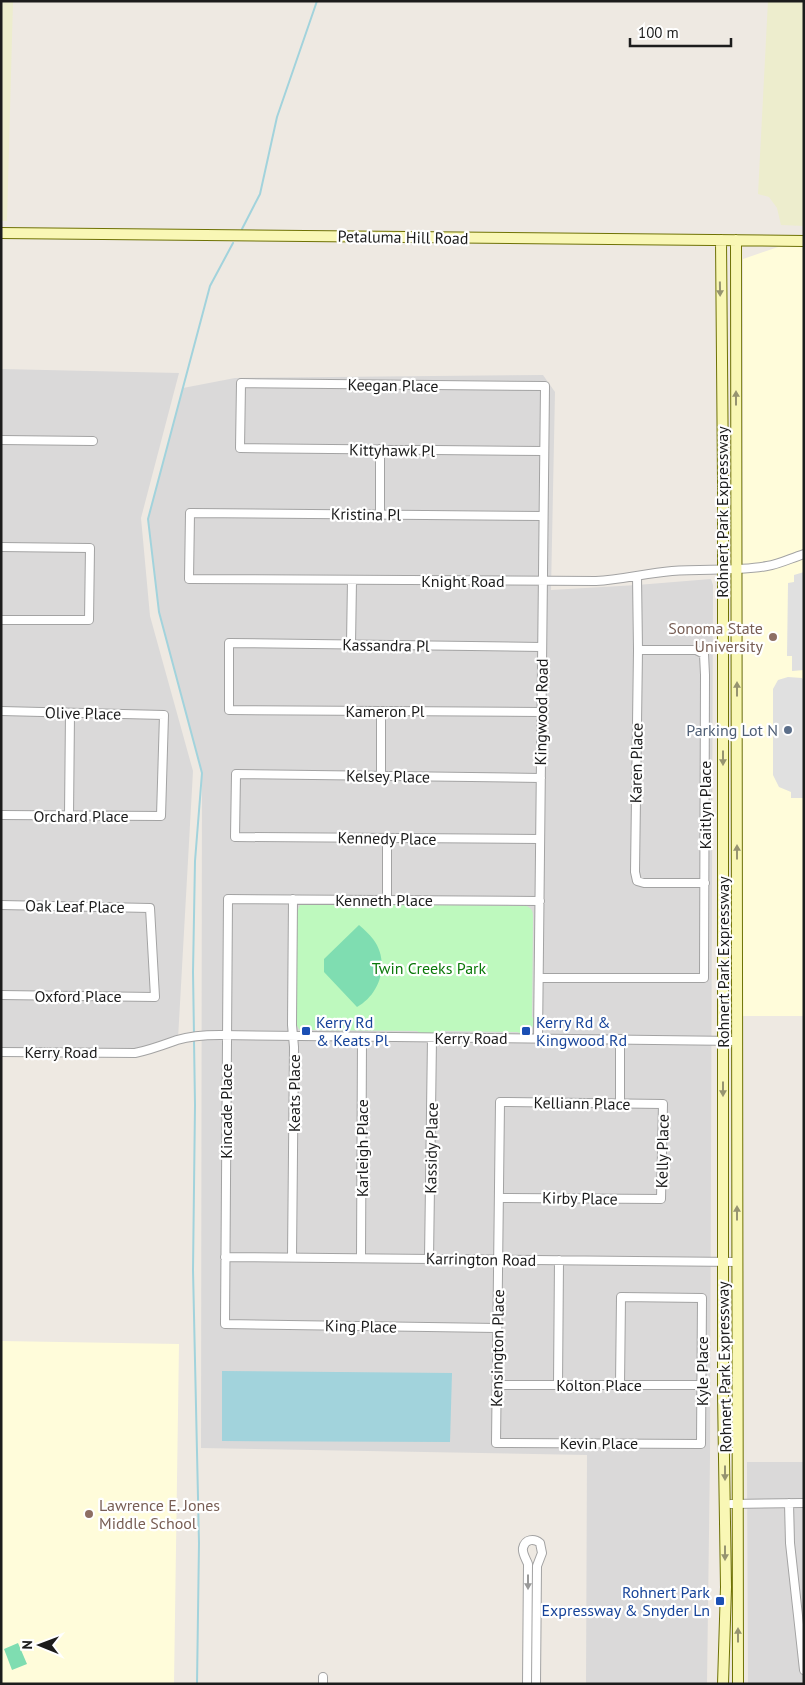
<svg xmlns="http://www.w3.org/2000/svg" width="805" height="1685" viewBox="0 0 805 1685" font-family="'PT Sans',sans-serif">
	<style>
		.residential { fill: #dad9d9 }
		.education { fill: #fffcda }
		.farmland { fill: #ededcd }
		.park { fill: #bef9be }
		.pitch { fill: #7fddb1 }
		.parking { fill: #e0e0e0 }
		.water { fill: #a2d3dc }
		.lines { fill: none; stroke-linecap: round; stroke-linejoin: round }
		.stream { stroke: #a2d3dc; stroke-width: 2 }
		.street-casing { stroke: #a3a3a3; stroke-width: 10 }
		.secondary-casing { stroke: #6f7205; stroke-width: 12 }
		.street { stroke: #fff; stroke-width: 8 }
		.secondary { stroke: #f9f7b5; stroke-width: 10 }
		.oneway { fill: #969470 }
		.oneway2 { fill: #999 }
		.education-dot { fill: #8d6e63; stroke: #fff; stroke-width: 2 }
		.service-dot { fill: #5c6f8a; stroke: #fff; stroke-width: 2 }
		.transit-dot { fill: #1a4fb4; stroke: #fff; stroke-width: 2 }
		.labels { text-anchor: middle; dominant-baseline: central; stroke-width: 4.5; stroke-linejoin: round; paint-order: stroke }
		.street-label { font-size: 16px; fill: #1c1c1c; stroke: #fff }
		.education-label { font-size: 16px; fill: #785e54; stroke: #fff; text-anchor: end }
		.service-label { font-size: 16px; fill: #4e5e75; stroke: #fff; text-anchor: end }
		.park-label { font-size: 16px; fill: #0c790b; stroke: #fff }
		.transit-label { font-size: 16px; fill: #164399; stroke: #fff; text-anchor: start }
	</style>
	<rect width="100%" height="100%" fill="#eee9e2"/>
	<!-- residential -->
	<path class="residential" d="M1,369L179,373L141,518L150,616L193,771L178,1039L135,1053L1,1052Z
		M543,375L555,392L551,590L637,585L711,579L713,585L710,1457L707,1684H586L587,1455L201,1448L202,773L159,612L148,519L183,388L235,378Z
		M747,1462H804V1684H748Z"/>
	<!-- education -->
	<path class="education" d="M778,247H804V1016H743V259Z
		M1,1341L179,1344L174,1684H1Z"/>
	<!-- farmland -->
	<path class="farmland" d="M1,1H13L7,221H1Z
		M768,1H804V226L781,225L777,208L769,197L758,194Z"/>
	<!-- park -->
	<path class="park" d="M305,904L526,906C532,908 533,911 533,917L532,1017L534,1019L532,1029L523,1034L517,1032L445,1031L444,1033H420L417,1031L311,1030L309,1032L299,1029L294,1020L296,1017L297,912L300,905Z"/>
	<!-- pitch -->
	<path class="pitch" d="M359,925C364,929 369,934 373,939C390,961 381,994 357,1007L324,972V959Z
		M18,1643L27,1664L12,1670L4,1649Z"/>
	<!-- parking -->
	<path class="parking" d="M804,572V670L792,671V656H787L788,583L794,582V575Z
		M788,677L802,678L804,681V798H791V792L779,787L773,775V689L778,680Z"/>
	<!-- water -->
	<path class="water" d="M222,1371L452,1373L450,1442L222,1441Z"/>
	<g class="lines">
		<!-- stream -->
		<path class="stream" d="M242,229L260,194L277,117L317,1
			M194,1035L193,972L195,861L202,773L159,612L148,519L210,286L233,243
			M194,1040L195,1105L193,1270L199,1543L197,1684"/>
		<!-- street casing -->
		<g class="street-casing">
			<path id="street" d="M1,440L93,441
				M380,514V449
				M543,516L190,513L189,579L596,581C621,580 646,573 672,571C703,568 736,572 767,566C780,564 791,558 804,554
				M1,547L90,548L89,620H1
				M637,576L638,650L635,872L637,881L644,883H705
				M351,644L352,580
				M1,711L164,715L161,816L1,815
				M541,712L229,710V643L542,647
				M381,775V712
				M69,816L70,713
				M540,839L235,837L236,774L541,778
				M387,900V838
				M1,905L150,908L155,997L1,995
				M539,978H704L705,675L704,654L696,650H638
				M538,1039L545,386L241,383L240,448L544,451
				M1,1052L135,1053C150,1050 163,1045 177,1040C190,1036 206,1035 220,1035L737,1041
				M620,1104V1039
				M499,1198L661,1199L663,1104L500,1102L496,1443L701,1444L702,1298L621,1297L620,1385
				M225,1257L737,1262
				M292,1257L294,1047L292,1025L293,899
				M361,1258L362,1037
				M429,1259L432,1038
				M497,1328L225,1324L228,899L540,901
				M497,1385H702
				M558,1385L559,1260
				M789,1503L790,1543L804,1670
				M731,1504L804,1503
				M323,1677V1684
				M527,1684L528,1564C526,1559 522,1553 523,1548C525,1539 534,1538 540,1543L542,1553L537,1566L536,1684"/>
		</g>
		<!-- secondary casing -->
		<g class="secondary-casing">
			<path id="secondary" d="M1,233L804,241
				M721,240L723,480V1394L726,1587L723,1684
				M736,240L738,1684"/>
		</g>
		<!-- street -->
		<use href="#street" class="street"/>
		<!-- secondary -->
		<use href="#secondary" class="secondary"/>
	</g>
	<!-- one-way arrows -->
	<defs><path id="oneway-solid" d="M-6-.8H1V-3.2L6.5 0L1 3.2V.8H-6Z" transform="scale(1.25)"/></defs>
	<g class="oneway">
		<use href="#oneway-solid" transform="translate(720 289) rotate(89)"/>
		<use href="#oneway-solid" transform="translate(736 398) rotate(-90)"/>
		<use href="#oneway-solid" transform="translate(737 689) rotate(-90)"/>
		<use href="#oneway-solid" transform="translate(723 758) rotate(90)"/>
		<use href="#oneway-solid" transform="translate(737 852) rotate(-90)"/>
		<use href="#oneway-solid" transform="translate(723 1089) rotate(90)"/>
		<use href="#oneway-solid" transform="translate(737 1213) rotate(-90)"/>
		<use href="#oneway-solid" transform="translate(725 1473) rotate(90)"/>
		<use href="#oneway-solid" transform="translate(725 1553) rotate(90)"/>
		<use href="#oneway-solid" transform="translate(738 1635) rotate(-90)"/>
	</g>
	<use class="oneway2" href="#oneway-solid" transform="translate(528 1582) rotate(90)"/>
	<!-- markers -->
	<g class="education-dot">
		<circle cx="773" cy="637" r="5"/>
		<circle cx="89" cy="1514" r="5"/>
	</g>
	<circle class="service-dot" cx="788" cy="730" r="5"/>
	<g class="transit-dot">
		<rect x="301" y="1026" width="10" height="10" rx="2.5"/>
		<rect x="521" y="1026" width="10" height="10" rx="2.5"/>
		<rect x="715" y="1596" width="10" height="10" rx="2.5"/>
	</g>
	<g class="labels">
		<!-- street labels -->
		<g class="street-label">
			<text transform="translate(403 237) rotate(1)">Petaluma Hill Road</text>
			<text transform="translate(393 385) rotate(1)">Keegan Place</text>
			<text transform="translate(392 450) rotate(1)">Kittyhawk Pl</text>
			<text transform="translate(722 512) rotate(-90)">Rohnert Park Expressway</text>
			<text transform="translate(366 514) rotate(1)">Kristina Pl</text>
			<text x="463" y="581">Knight Road</text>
			<text transform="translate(386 645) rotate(1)">Kassandra Pl</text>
			<text x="385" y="711">Kameron Pl</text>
			<text transform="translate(541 712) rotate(-89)">Kingwood Road</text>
			<text transform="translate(83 713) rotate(1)">Olive Place</text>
			<text transform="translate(636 763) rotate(-89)">Karen Place</text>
			<text transform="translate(388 776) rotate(1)">Kelsey Place</text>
			<text transform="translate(705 805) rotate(-90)">Kaitlyn Place</text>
			<text x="81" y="816">Orchard Place</text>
			<text transform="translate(387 838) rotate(1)">Kennedy Place</text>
			<text x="384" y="900">Kenneth Place</text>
			<text transform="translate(75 906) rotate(1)">Oak Leaf Place</text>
			<text transform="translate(723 962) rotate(-90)">Rohnert Park Expressway</text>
			<text x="78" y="996">Oxford Place</text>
			<text x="471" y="1038">Kerry Road</text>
			<text x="61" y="1052">Kerry Road</text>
			<text transform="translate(294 1093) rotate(-90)">Keats Place</text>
			<text transform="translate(582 1103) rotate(1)">Kelliann Place</text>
			<text transform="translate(226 1111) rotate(-90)">Kincade Place</text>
			<text transform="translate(362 1148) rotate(-90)">Karleigh Place</text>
			<text transform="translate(431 1148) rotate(-89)">Kassidy Place</text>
			<text transform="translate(662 1151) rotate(-89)">Kelly Place</text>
			<text transform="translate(580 1198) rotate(1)">Kirby Place</text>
			<text transform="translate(481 1259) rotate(1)">Karrington Road</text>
			<text transform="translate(361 1326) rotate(1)">King Place</text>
			<text transform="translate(497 1348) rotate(-89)">Kensington Place</text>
			<text transform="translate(724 1367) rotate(-91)">Rohnert Park Expressway</text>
			<text transform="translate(702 1371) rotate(-90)">Kyle Place</text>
			<text x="599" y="1385">Kolton Place</text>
			<text x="599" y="1443">Kevin Place</text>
		</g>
		<!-- education labels -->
		<g class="education-label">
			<text x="763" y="628">Sonoma State<tspan x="763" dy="18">University</tspan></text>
			<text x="99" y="1505" text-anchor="start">Lawrence E. Jones<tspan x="99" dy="18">Middle School</tspan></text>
		</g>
		<!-- service labels -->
		<g class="service-label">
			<text x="778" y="730">Parking Lot N</text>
		</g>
		<!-- park labels -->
		<g class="park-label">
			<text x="429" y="968">Twin Creeks Park</text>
		</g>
		<!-- transit labels -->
		<g class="transit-label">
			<text x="316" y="1022">Kerry Rd<tspan x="316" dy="18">&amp; Keats Pl</tspan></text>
			<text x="536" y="1022">Kerry Rd &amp;<tspan x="536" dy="18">Kingwood Rd</tspan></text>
			<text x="710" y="1592" text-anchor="end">Rohnert Park<tspan x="710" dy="18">Expressway &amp; Snyder Ln</tspan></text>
		</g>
	</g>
	<!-- border -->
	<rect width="805" height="1685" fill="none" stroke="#1c1c1c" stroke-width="5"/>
	<!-- north arrow -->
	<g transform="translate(40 1645) rotate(271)" stroke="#ffffff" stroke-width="4" paint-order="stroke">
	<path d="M0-4L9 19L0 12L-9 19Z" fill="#1c1c1c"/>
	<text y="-8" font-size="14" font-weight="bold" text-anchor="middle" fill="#1c1c1c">N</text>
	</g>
	<!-- scale -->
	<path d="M630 38v8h101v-8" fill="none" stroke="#1c1c1c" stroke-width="2.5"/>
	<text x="638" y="38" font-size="15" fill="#1c1c1c" stroke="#ffffff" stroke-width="4" paint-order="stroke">100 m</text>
</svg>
